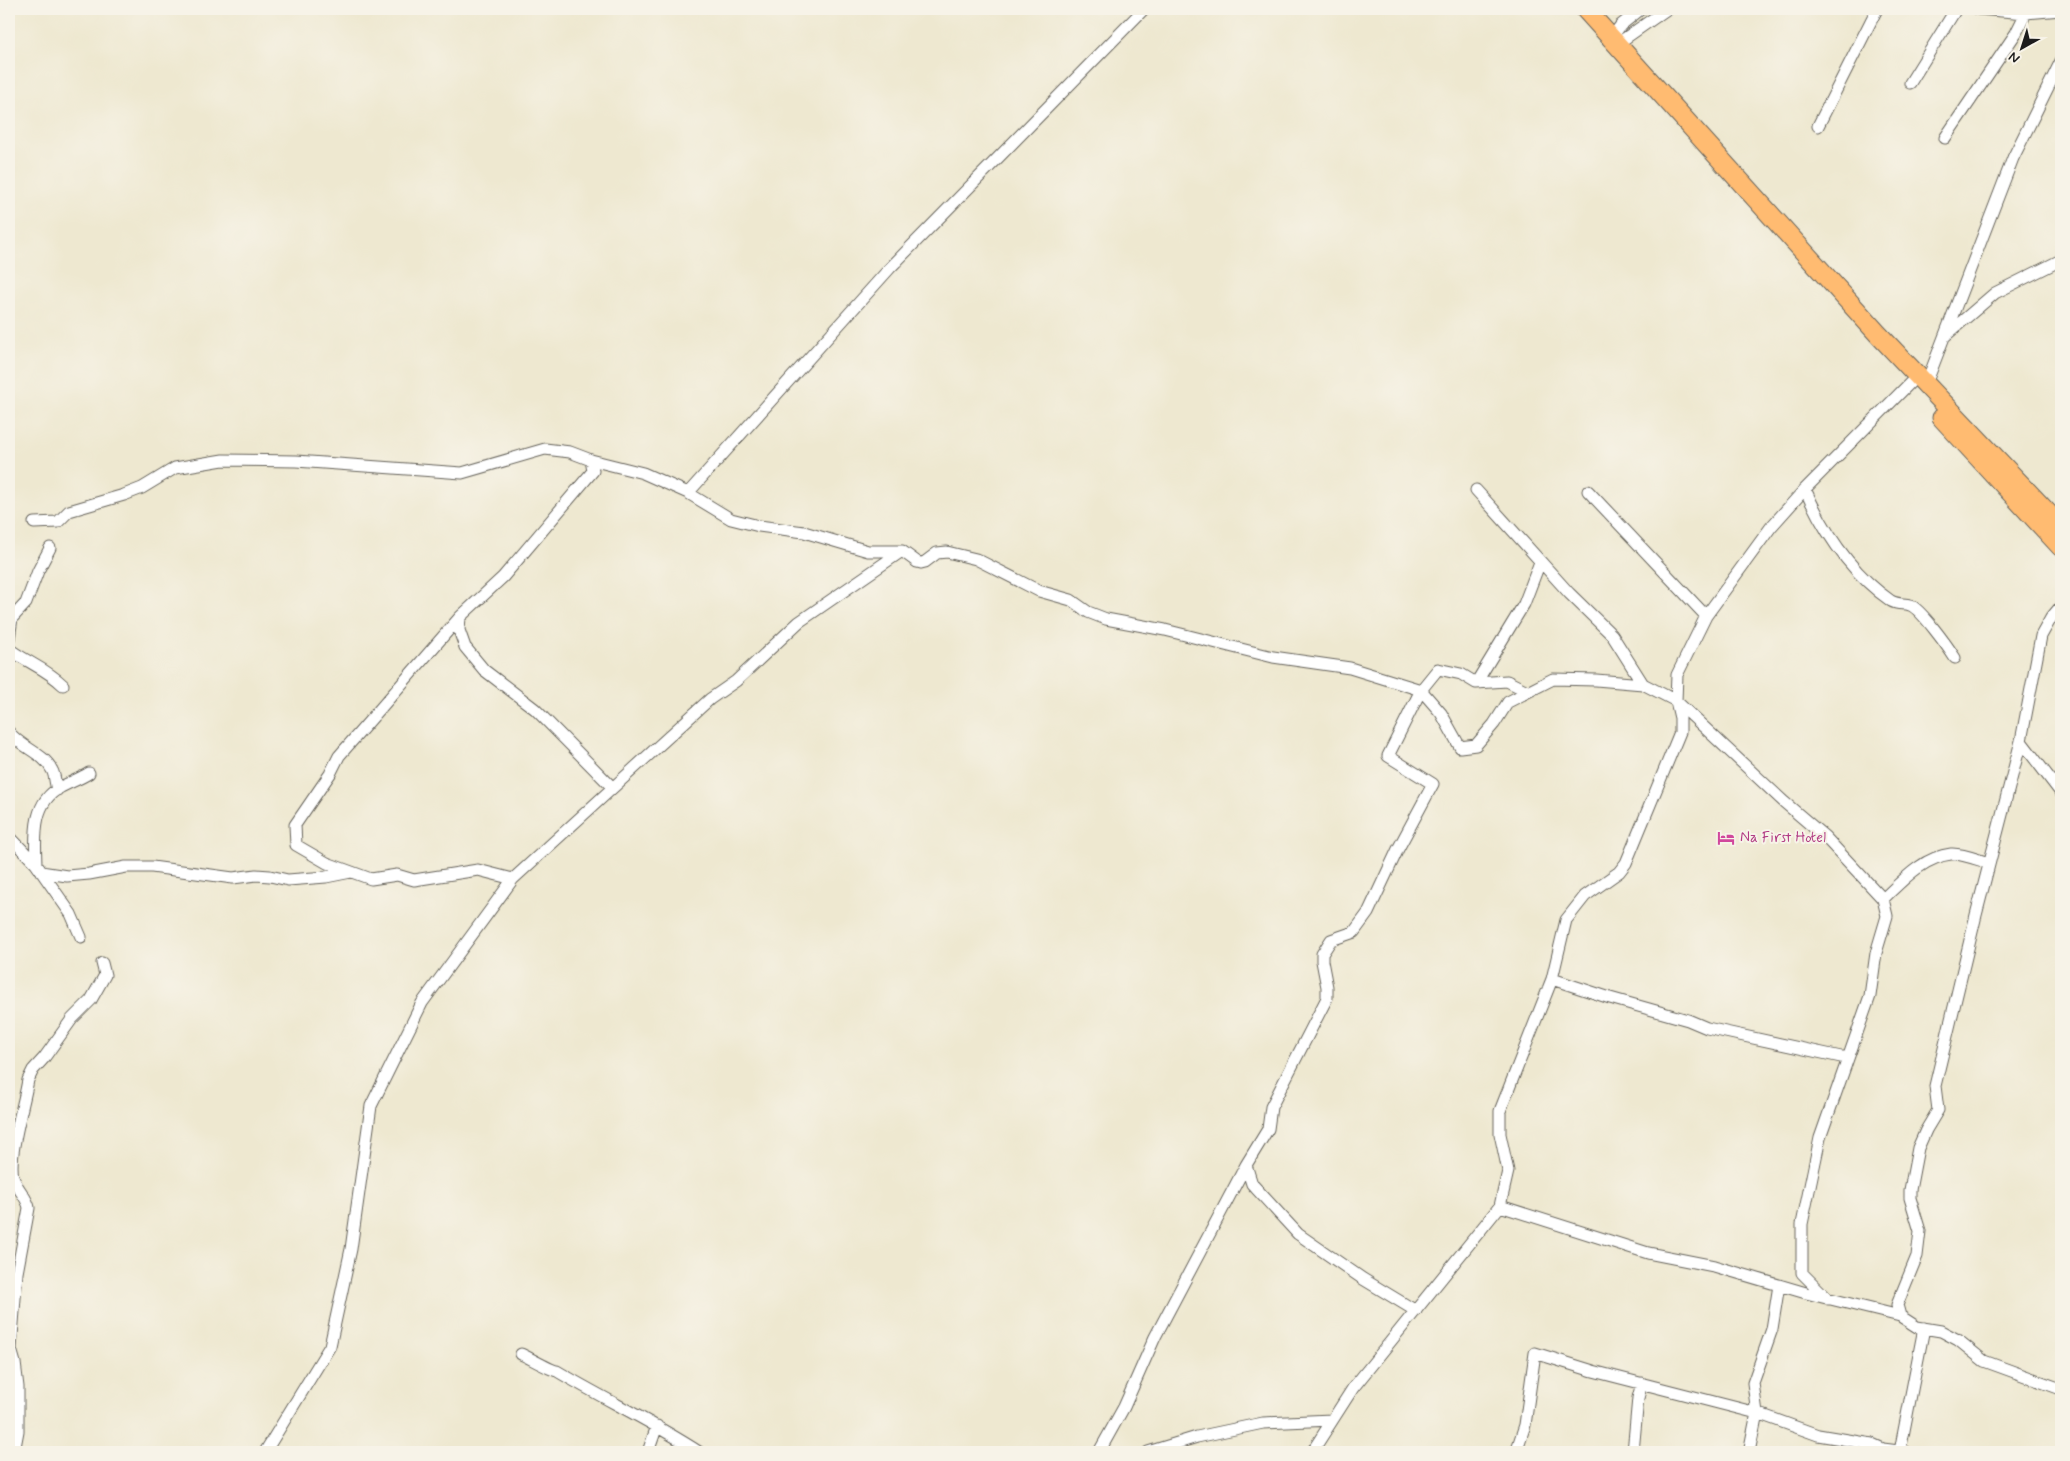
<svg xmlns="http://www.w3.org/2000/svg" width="2070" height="1461" viewBox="0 0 2070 1461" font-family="Mynerve,sans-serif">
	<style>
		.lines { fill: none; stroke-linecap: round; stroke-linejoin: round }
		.minor-casing { stroke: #66635b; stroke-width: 13 }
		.trunk-casing { stroke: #66635b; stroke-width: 21 }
		.minor { stroke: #fff; stroke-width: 11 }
		.trunk { stroke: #ffbb71; stroke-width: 19 }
		.labels { text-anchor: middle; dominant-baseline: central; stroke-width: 4; stroke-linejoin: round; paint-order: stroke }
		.hotel-label { font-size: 15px; fill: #b23c85; stroke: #f7f3e8; text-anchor: start }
	</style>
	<rect width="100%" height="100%" fill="#f7f3e8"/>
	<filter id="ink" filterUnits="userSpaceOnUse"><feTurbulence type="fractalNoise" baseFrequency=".02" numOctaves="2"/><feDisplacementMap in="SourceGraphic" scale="10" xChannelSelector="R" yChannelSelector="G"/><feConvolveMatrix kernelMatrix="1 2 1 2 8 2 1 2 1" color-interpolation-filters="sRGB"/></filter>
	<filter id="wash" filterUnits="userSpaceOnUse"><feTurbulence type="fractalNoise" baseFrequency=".0096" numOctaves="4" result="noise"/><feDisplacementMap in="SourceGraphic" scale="20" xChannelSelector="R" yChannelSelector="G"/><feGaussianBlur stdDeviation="1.12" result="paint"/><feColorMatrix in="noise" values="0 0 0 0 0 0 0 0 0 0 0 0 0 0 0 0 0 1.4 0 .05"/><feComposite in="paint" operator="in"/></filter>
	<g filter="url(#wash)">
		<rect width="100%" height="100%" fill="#eee8d0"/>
	</g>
	<g filter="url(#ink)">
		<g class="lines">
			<!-- minor casing -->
			<g class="minor-casing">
				<path id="minor" d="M1978,9L2026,13L2061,10
					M1611,38L1621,25L1641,9
					M1617,44L1667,9
					M1910,83L1956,9
					M1818,126L1877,9
					M1945,138L2016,33L2026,13
					M1945,336L1995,293L2061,260
					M1926,384L2013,158L2061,61
					M591,460L593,471L503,577L460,617L459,630L465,647L484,670L535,709L612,787
					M1805,489C1824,532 1852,574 1891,601C1898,605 1904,603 1910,605C1921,609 1948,647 1955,658
					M1476,490L1569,593L1612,635L1643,684
					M1588,491L1706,616
					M688,493L731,519L759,526L804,532L868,551H902L917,562L921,563L925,562L937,553L947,552L976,559L1039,591L1071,600L1088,612L1106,619L1165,630L1273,657L1350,668L1421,690L1441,713L1460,747L1476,745L1494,724L1508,702L1553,679L1596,680L1643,684L1676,701L1784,802L1825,837L1883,899L1887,916L1876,953L1870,996L1820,1138L1802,1224V1273L1828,1299
					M34,523L58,522L69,511L124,495L142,488L175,468L223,460L296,461L462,473L545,449L570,452L591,460L643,473L688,493L890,268L1144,9
					M2061,606L2051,618L2041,636L2021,741L1976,915L1935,1086L1938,1110L1926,1130L1918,1148L1910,1190V1198L1920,1231L1917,1256L1897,1305L1900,1316L1917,1327L1941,1331L1958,1340L1984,1361L2061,1389
					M9,610L12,618L9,639
					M460,617L339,756L330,774L295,825L296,845L327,863L371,879L397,875L414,880L478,870L513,879
					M12,618L26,603L38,571L50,548
					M9,653L12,651C29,663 48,670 63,685
					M1476,683L1524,604L1540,562
					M9,732C20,747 44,753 52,770C55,775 55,783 57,790
					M2021,741L2061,793
					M9,836L36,864L71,914L81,937
					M36,864C35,836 32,802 61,787C70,782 80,779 89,773
					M41,872L67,876L89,874L126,867H152L233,878L256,875L270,876L288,880L326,877L351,872
					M1883,899C1902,881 1923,857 1951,854C1962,853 1978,860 1989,863
					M1552,979L1610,998L1688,1020L1707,1028L1841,1057H1848
					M1500,1206L1648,1253L1714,1266L1806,1293L1900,1316
					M1416,1311L1363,1279L1298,1234L1252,1184L1246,1165L1268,1129L1271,1107L1327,998V987L1322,961V954L1331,940L1354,932L1368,913L1398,849L1433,784L1388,756L1421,690L1438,669L1461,674L1476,683L1507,681L1527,691
					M521,1354C528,1357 552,1371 557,1371C604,1399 653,1422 699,1452
					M1900,1451L1924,1328
					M14,1452L18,1431V1387L15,1363L11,1349L17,1273L29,1208C28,1198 16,1188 13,1177C8,1154 24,1105 28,1080L33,1070L44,1058L72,1019L91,1000L105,975L102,963
					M265,1452L330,1346L351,1249L371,1106L422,1003L513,879L710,699L736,681L799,622L902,551
					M648,1452L657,1426
					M1099,1452L1124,1407L1155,1337L1246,1165
					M1148,1452L1197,1437L1263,1423L1332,1420
					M1312,1452L1353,1388L1500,1206L1508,1171L1500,1134V1111L1552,979L1566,920L1585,896L1619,872L1626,863L1680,732V718L1676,701L1677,675L1706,616L1771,527L1805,489L1911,382
					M1516,1452L1525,1425L1535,1353L1593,1371L1757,1413L1753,1383L1772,1329L1779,1285
					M1633,1452L1638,1398L1642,1383
					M1749,1452L1757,1413L1818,1435L1872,1444L1883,1449L1906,1452"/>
			</g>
			<!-- trunk casing -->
			<g class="trunk-casing">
				<path id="trunk" d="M1585,9L1878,334L2061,527
					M1942,418L2061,547"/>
			</g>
			<!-- minor -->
			<use href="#minor" class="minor"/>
			<!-- trunk -->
			<use href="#trunk" class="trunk"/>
		</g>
	</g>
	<!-- icons -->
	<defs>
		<g id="hotel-bare" transform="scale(1.35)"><path d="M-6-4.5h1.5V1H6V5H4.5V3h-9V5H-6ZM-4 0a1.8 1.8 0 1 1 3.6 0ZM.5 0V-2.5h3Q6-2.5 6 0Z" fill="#d1479c" stroke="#f7f3e8" stroke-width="2.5" paint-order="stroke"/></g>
	</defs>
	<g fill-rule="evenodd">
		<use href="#hotel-bare" x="1726" y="838"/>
	</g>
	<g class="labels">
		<!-- hotel labels -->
		<g class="hotel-label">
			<text x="1740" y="838">Na First Hotel</text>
		</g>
	</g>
	<!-- margin -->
	<rect width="2070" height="1461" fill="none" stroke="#f7f3e8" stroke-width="30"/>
	<!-- north arrow -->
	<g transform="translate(2022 48) rotate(219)" stroke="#f7f3e8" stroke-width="4" paint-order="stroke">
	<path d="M0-4L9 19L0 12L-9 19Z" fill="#1c1c1c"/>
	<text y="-8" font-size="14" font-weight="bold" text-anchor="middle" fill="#1c1c1c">N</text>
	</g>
</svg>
